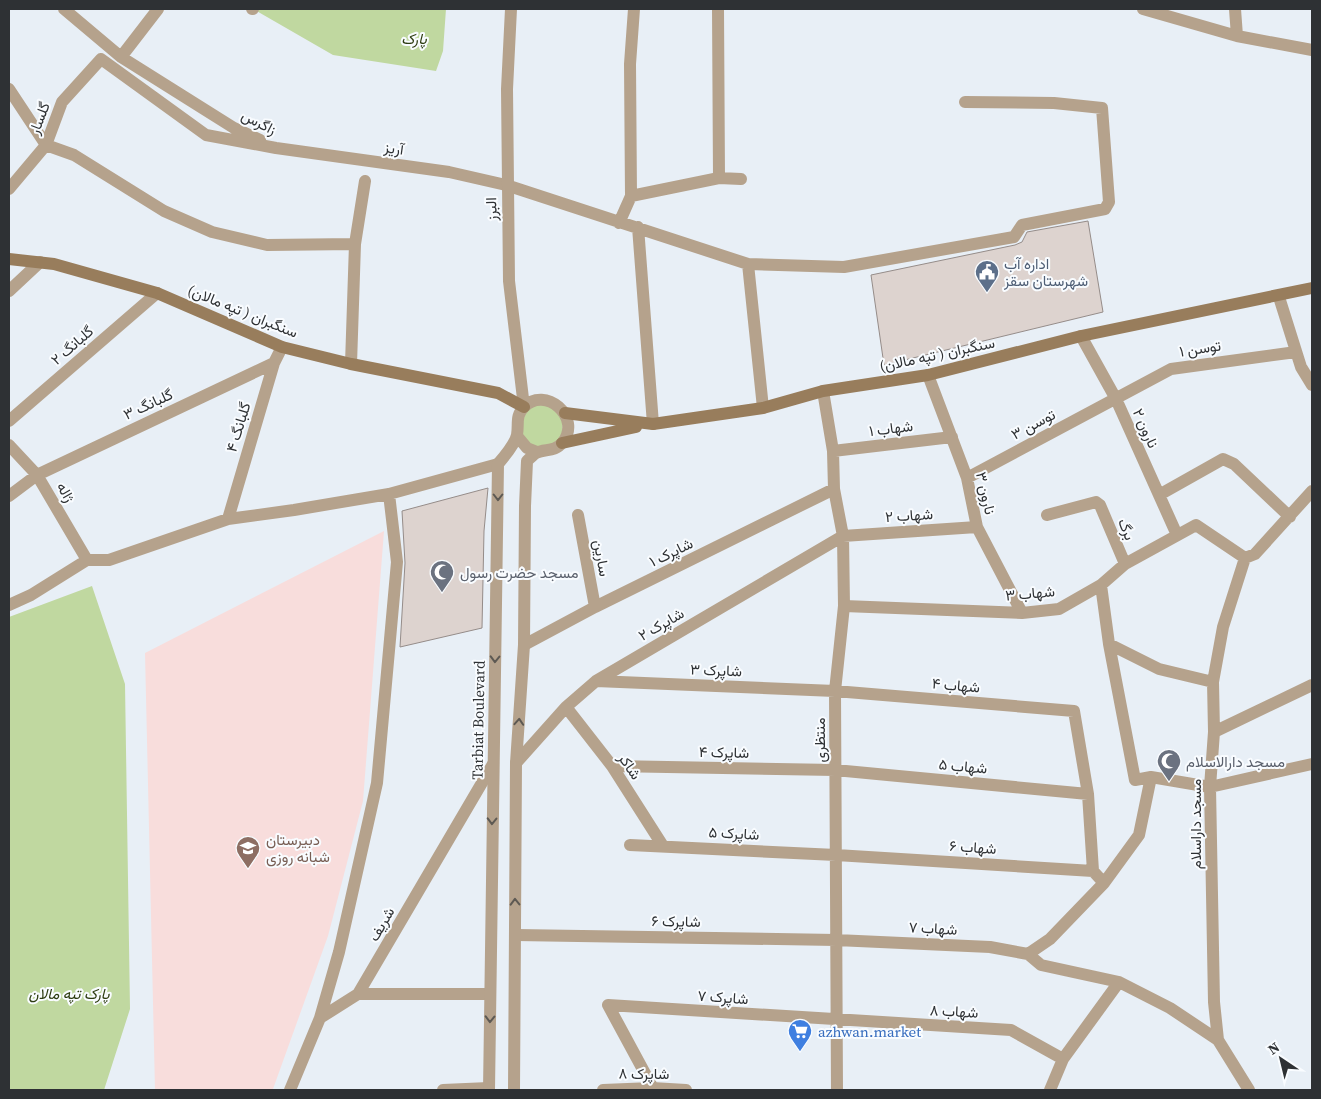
<svg xmlns="http://www.w3.org/2000/svg" width="1321" height="1099" viewBox="0 0 1321 1099" font-family="'Source Serif 4',Vazirmatn,serif">
	<style>
		.education { fill: #f8dddc }
		.green { fill: #c0d8a0 }
		.building { fill: #ddd3cf; stroke: #958c89 }
		.lines { fill: none; stroke-linecap: round; stroke-linejoin: round }
		.minor { stroke: #b5a28c; stroke-width: 12 }
		.tertiary { stroke: #b5a28c; stroke-width: 12 }
		.secondary { stroke: #987d5c; stroke-width: 12 }
		.oneway { stroke: #5d5953 }
		.labels { text-anchor: middle; dominant-baseline: central; stroke-width: 4; stroke-linejoin: round; paint-order: stroke }
		.park-label { font-size: 15px; font-style: italic; fill: #2d3c11; stroke: #f9fcff }
		.street-label { font-size: 15px; fill: #2e3134; stroke: #f9fcff }
		.service-label { font-size: 15px; fill: #4e5e75; stroke: #f9fcff; text-anchor: start }
		.worship-label { font-size: 15px; fill: #5b616d; stroke: #f9fcff; text-anchor: start }
		.education-label { font-size: 15px; fill: #785e54; stroke: #f9fcff; text-anchor: start }
		.shop-label { font-size: 15px; fill: #366cbe; stroke: #f9fcff; text-anchor: start }
	</style>
	<rect width="100%" height="100%" fill="#e8eff6"/>
	<!-- education -->
	<path class="education" d="M384,531L363,801L328,936L273,1089L155,1090L145,653Z"/>
	<!-- green -->
	<path class="green" d="M253,9H446L443,51L436,71L333,55Z
		M531,402L563,409L562,443L527,448L516,420Z
		M92,586L125,684L130,1009L104,1090H9V617Z"/>
	<!-- building -->
	<path class="building" d="M1088,221L1103,312L884,365L871,275L1015,245L1022,242L1027,232Z
		M488,488L484,531L482,628L400,647L405,563L402,511Z"/>
	<g class="lines">
		<!-- minor -->
		<path class="minor" d="M64,9L121,57L234,128L260,140
			M252,9H253
			M718,9L719,178
			M1143,9L1237,36L1312,50
			M1235,9L1237,36
			M121,57L158,9
			M9,89L46,145L74,155L164,211L212,232L267,245L355,244L365,181
			M9,189L46,145L62,102L101,59L206,135L276,148L449,172L506,185L748,264L844,267L1014,237L1022,225L1105,209L1109,202L1102,108L1054,103L965,102
			M631,196L719,178L741,179
			M619,223L631,196L630,64L634,9
			M638,227L653,424
			M748,264L763,408
			M9,291L40,262
			M1279,297L1301,367L1312,385
			M1081,336L1116,399L1177,535
			M351,364L355,244
			M928,375L967,478L977,527L1022,613
			M823,391L833,451L834,489L843,536L844,606L835,691L837,1090
			M9,421L157,293
			M9,445L37,475L87,560
			M833,451L952,437
			M967,478L1171,369L1296,352
			M1159,495L1223,459L1234,464L1290,517
			M9,496L37,475L274,363
			M578,515L595,607
			M1047,515L1096,502L1100,505L1125,564
			M228,519L274,363L282,347
			M1101,585L1109,644L1135,780L1151,777L1210,787L1312,764
			M9,605L31,595L87,560H109L228,519L294,510L389,494L498,464
			M844,606L1022,613L1059,609L1101,585L1125,564L1196,525L1245,558
			M1109,644L1159,669L1213,682
			M524,645L595,607L834,489
			M596,681L835,691L1074,711L1088,794L1093,871
			M566,707L612,766L663,846
			M1214,732L1312,685
			M516,763L566,707L596,681L843,536L977,527
			M612,766L835,770L1088,794
			M630,845L836,855L1093,871L1104,883
			M516,935L836,940L990,947L1028,954
			M1028,954L1041,965L1119,982L1170,1008L1218,1040L1249,1090
			M1028,954L1050,939L1104,883L1139,835L1151,777
			M358,994H490
			M608,1005L1011,1030L1063,1059
			M608,1005L654,1090
			M320,1018L339,952L377,783L397,562L389,494
			M1218,1040L1214,1002L1210,787L1214,732L1213,682L1223,627L1245,558L1255,554L1312,491
			M290,1090L320,1018L358,994L493,764
			M443,1090L489,1088
			M603,1090L652,1088L686,1090
			M1050,1090L1063,1059L1119,982"/>
		<!-- tertiary -->
		<path class="tertiary" d="M511,9L507,89L509,281L524,407
			M517,436L527,448L537,452
			M489,1090L498,464C504,457 515,444 517,435C519,424 515,416 524,407C545,385 582,417 563,442C554,453 545,448 536,453C533,455 530,458 527,461L525,506L524,645L516,763L514,1090"/>
		<!-- secondary -->
		<path class="secondary" d="M9,259L54,264L157,293L282,347L351,364L498,393L524,407
			M565,413L653,424L763,408L823,391L928,375L1081,336L1312,288
			M562,443L636,427"/>
	</g>
	<!-- one-way arrows -->
	<defs><path id="oneway-chevron" d="M-2-3.5L2.5 0L-2 3.5" fill="none" stroke-width="1.6" stroke-linecap="round" stroke-linejoin="round" transform="scale(1.25)"/></defs>
	<g class="oneway">
		<use href="#oneway-chevron" transform="translate(498 497) rotate(90)"/>
		<use href="#oneway-chevron" transform="translate(495 659) rotate(91)"/>
		<use href="#oneway-chevron" transform="translate(519 722) rotate(-86)"/>
		<use href="#oneway-chevron" transform="translate(492 821) rotate(91)"/>
		<use href="#oneway-chevron" transform="translate(515 902) rotate(-91)"/>
		<use href="#oneway-chevron" transform="translate(490 1019) rotate(91)"/>
	</g>
	<!-- icons -->
	<defs>
		<g id="civic-pin" transform="scale(1.25)"><path d="M0 17L-7.5 6A9.5 9.5 0 1 1 7.5 6Z" fill="#5c6f8a" stroke="#f9fcff"/><path d="M-.6-6.5H3V-4.5H.6V-3L4-1V1h2V6H-6V1h2V-1L-.6-3ZM-1.2 2.5V6h2.4V2.5Z" fill="#fff"/></g>
		<g id="mosque-pin" transform="scale(1.25)"><path d="M0 17L-7.5 6A9.5 9.5 0 1 1 7.5 6Z" fill="#6b7280" stroke="#f9fcff"/><path d="M3.5-4.9A6 6 0 1 0 3.5 4.9A5 5 0 1 1 3.5-4.9Z" fill="#fff"/></g>
		<g id="school-pin" transform="scale(1.25)"><path d="M0 17L-7.5 6A9.5 9.5 0 1 1 7.5 6Z" fill="#8d6e63" stroke="#f9fcff"/><path d="M0-5L7-2L0 1L-7-2ZM-4 1L0 2.5L4 1V4Q0 6-4 4Z" fill="#fff"/></g>
		<g id="supermarket-pin" transform="scale(1.25)"><path d="M0 17L-7.5 6A9.5 9.5 0 1 1 7.5 6Z" fill="#3f7fe0" stroke="#f9fcff"/><path d="M-6-5.5h2.5l.6 2H6L4.5 2H-2.5L-4.4-4H-6ZM-1.5 3.2a1.3 1.3 0 1 0 .1 0ZM3 3.2a1.3 1.3 0 1 0 .1 0Z" fill="#fff"/></g>
	</defs>
	<g fill-rule="evenodd">
		<use href="#civic-pin" x="987" y="272"/>
		<use href="#mosque-pin" x="442" y="572"/>
		<use href="#mosque-pin" x="1169" y="761"/>
		<use href="#school-pin" x="248" y="848"/>
		<use href="#supermarket-pin" x="800" y="1031"/>
	</g>
	<g class="labels">
		<!-- park labels -->
		<g class="park-label">
			<text x="414" y="38">پارک</text>
			<text x="69" y="993">پارک تپه مالان</text>
		</g>
		<!-- street labels -->
		<g class="street-label">
			<text transform="translate(39 118) rotate(-69)">گلسار</text>
			<text transform="translate(259 122) rotate(27)">زاگرس</text>
			<text transform="translate(394 148) rotate(8)">آریز</text>
			<text transform="translate(491 209) rotate(-92)">البرز</text>
			<text transform="translate(243 311) rotate(22)">سنگبران ( تپه مالان)</text>
			<text transform="translate(72 345) rotate(-41)">گلبانگ ۲</text>
			<text transform="translate(1200 348) rotate(-9)">توسن ۱</text>
			<text transform="translate(937 354) rotate(-12)">سنگبران ( تپه مالان)</text>
			<text transform="translate(148 404) rotate(-25)">گلبانگ ۳</text>
			<text transform="translate(1033 424) rotate(-28)">توسن ۳</text>
			<text transform="translate(238 427) rotate(-73)">گلبانگ ۴</text>
			<text transform="translate(891 428) rotate(-7)">شهاب ۱</text>
			<text transform="translate(1146 428) rotate(66)">نارون ۲</text>
			<text transform="translate(66 492) rotate(60)">ژاله</text>
			<text transform="translate(986 493) rotate(77)">نارون ۳</text>
			<text transform="translate(909 515) rotate(-4)">شهاب ۲</text>
			<text transform="translate(1127 529) rotate(68)">برگ</text>
			<text transform="translate(671 552) rotate(-26)">شاپرک ۱</text>
			<text transform="translate(602 558) rotate(80)">سارین</text>
			<text transform="translate(1030 593) rotate(-5)">شهاب ۳</text>
			<text transform="translate(661 624) rotate(-30)">شاپرک ۲</text>
			<text transform="translate(716 670) rotate(2)">شاپرک ۳</text>
			<text transform="translate(956 685) rotate(5)">شهاب ۴</text>
			<text transform="translate(478 720) rotate(-89)">Tarbiat Boulevard</text>
			<text transform="translate(819 740) rotate(-90)">منتظری</text>
			<text transform="translate(724 752) rotate(1)">شاپرک ۴</text>
			<text transform="translate(630 766) rotate(56)">شاکر</text>
			<text transform="translate(963 766) rotate(5)">شهاب ۵</text>
			<text transform="translate(1195 824) rotate(-90)">مسجد داراسلام</text>
			<text transform="translate(734 833) rotate(3)">شاپرک ۵</text>
			<text transform="translate(973 847) rotate(4)">شهاب ۶</text>
			<text transform="translate(676 921) rotate(1)">شاپرک ۶</text>
			<text transform="translate(381 924) rotate(-60)">شریف</text>
			<text transform="translate(933 928) rotate(3)">شهاب ۷</text>
			<text transform="translate(723 997) rotate(4)">شاپرک ۷</text>
			<text transform="translate(954 1011) rotate(3)">شهاب ۸</text>
			<text x="644" y="1073">شاپرک ۸</text>
		</g>
		<!-- service labels -->
		<g class="service-label">
			<text x="1004" y="263">اداره آب<tspan x="1004" dy="17">شهرستان سقز</tspan></text>
		</g>
		<!-- worship labels -->
		<g class="worship-label">
			<text x="460" y="572">مسجد حضرت رسول</text>
			<text x="1186" y="761">مسجد دارالاسلام</text>
		</g>
		<!-- education labels -->
		<g class="education-label">
			<text x="266" y="839">دبیرستان<tspan x="266" dy="17">شبانه روزی</tspan></text>
		</g>
		<!-- shop labels -->
		<g class="shop-label">
			<text x="818" y="1031">azhwan.market</text>
		</g>
	</g>
	<!-- border -->
	<rect width="1321" height="1099" fill="none" stroke="#2e3134" stroke-width="20"/>
	<!-- north arrow -->
	<g transform="translate(1281 1059) rotate(325)" stroke="#f9fcff" stroke-width="4" paint-order="stroke">
	<path d="M0-4L9 19L0 12L-9 19Z" fill="#2e3134"/>
	<text y="-8" font-size="14" font-weight="bold" text-anchor="middle" fill="#2e3134">N</text>
	</g>
</svg>
